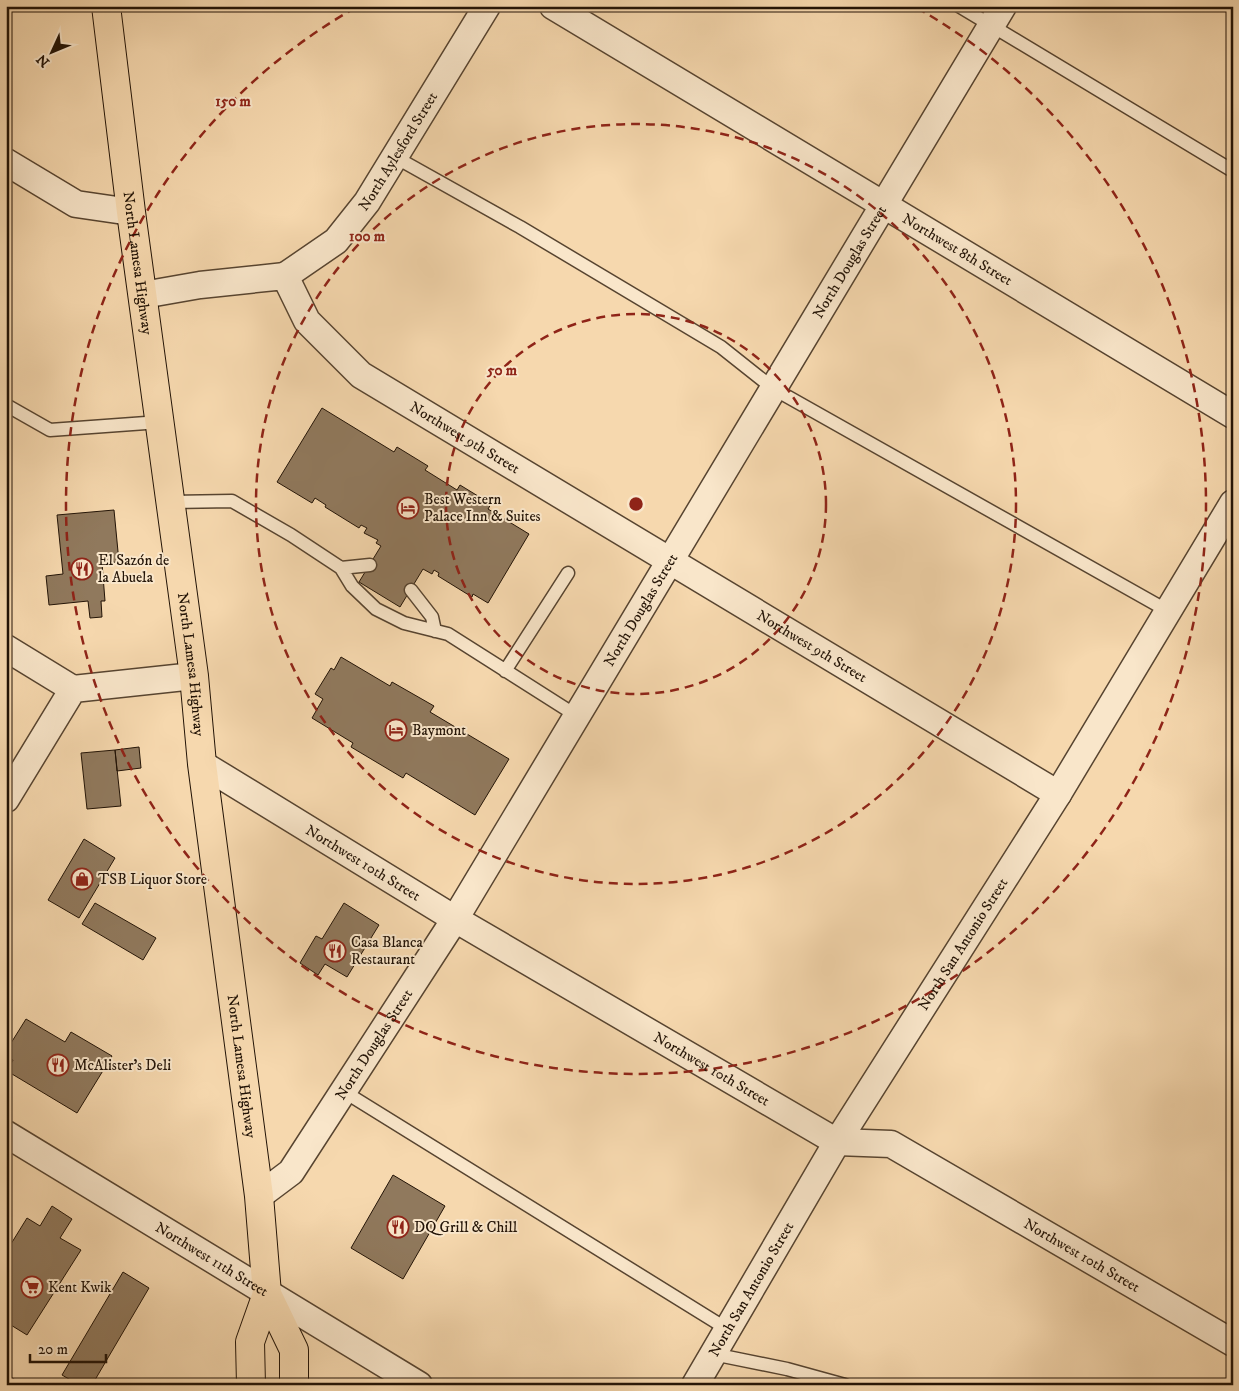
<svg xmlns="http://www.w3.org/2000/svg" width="1239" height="1391" viewBox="0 0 1239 1391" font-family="'IM FELL DW Pica',serif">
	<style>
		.building { fill: #90795d; stroke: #221306 }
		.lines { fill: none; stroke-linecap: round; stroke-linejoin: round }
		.lane-casing { stroke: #574430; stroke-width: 15 }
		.street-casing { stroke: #574430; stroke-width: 29 }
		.primary-casing { stroke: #221306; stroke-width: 30 }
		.lane { stroke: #f9e6ca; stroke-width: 12 }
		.street { stroke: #f9e6ca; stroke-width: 26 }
		.primary { stroke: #f6d8ae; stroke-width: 28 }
		.ring { fill: none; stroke: #8f2418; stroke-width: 2.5; stroke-dasharray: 9 6 }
		.labels { text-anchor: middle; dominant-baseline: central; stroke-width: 4; stroke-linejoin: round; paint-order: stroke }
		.street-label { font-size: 15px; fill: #221306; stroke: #f9e6ca }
		.poi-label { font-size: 15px; fill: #221306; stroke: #f9e6ca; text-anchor: start }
		.centre { fill: #8f2418; stroke: #f9e6ca; stroke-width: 2.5 }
		.ring-label { font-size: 15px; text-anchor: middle; font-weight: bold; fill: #8f2418; stroke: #f9e6ca; stroke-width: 4; stroke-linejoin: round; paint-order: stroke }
	</style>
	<rect width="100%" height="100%" fill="#f6d8ae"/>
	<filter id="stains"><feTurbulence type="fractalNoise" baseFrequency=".004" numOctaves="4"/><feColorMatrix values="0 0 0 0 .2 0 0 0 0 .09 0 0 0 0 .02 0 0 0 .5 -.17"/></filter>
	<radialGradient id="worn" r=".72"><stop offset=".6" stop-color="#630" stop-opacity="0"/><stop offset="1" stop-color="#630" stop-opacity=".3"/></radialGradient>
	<!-- building -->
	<path class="building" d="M322,408L394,452L397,447L428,466L425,470L457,490L460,485L491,504L488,509L529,534L488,603L473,594L472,597L438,576L439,573L434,570L432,574L423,569L400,607L359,582L381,546L376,543L378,540L364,533L367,528L361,525L359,528L325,507L326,505L315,498L312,503L277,482Z
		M114,510L119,562L102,563L105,601H101L102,617L90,618L88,601L49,605L46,576L63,574L57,515Z
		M341,657L390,686L392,682L434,706L430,712L509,759L475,815L406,773L403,778L351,747L353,743L312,718L323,699L315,694L331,668L334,670Z
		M139,747L141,768L117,771L115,750Z
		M115,750L121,806L87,809L81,753Z
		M84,839L115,858L79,918L48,900Z
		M95,903L156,938L143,960L82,924Z
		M344,903L379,925L347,977L325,964L318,975L300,963L316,936L322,939Z
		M26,1019L65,1042L71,1032L112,1056L77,1113L7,1071L13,1060L6,1056V1051Z
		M393,1175L445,1206L403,1279L351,1248Z
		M52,1206L72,1219L60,1238L81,1250L27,1335L6,1322V1252L27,1218L40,1226Z
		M123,1272L149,1288L92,1385H79L62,1375Z"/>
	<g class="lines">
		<!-- lane casing -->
		<g class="lane-casing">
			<path id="lane" d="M959,6L1233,171
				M395,157L520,227L721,347L774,389L1168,611
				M6,405L50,430L160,422
				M171,502L232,501L291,535L341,568L352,586L376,609L404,623L448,634L577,716
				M341,568L370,565
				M411,590L432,617L435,631
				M505,671L568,573
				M343,1091L727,1329
				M713,1354L787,1369L845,1385
				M6,1382L10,1385"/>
		</g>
		<!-- street casing -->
		<g class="street-casing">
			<g id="street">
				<path id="s1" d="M553,6L1233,415"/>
				<path d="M6,162L76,204L131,212"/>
				<path id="s2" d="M285,276L336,241L367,202L487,6"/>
				<path id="s3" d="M143,295L200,285L285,276L307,321L361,375L1058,794"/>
				<path d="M6,648L73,689"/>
				<path id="s4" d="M202,764L455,919L837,1142L891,1144L1233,1343"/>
				<path d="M6,799L73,689L194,676"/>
				<path id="s5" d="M6,1134L419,1385"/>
				<path id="s6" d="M259,1196L291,1172L455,919L1003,6"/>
				<path id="s7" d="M695,1385L837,1142L1058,794L1233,503"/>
			</g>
		</g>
		<!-- primary casing -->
		<g class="primary-casing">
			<g id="primary">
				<path id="s8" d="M106,6L131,212L194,676L202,764L259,1196L267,1294L294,1350V1385"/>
				<path d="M251,1385L250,1342L267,1294"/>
			</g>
		</g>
		<!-- lane -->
		<use href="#lane" class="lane"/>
		<!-- street -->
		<use href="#street" class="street"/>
		<!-- primary -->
		<use href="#primary" class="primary"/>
	</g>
	<!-- distance rings -->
	<g class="ring">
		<circle cx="636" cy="504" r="190"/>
		<circle cx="636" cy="504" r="380"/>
		<path d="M917 8A570 570 0 1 1 355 8"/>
	</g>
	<!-- icons -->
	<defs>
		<g id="hotel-ring" transform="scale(1.125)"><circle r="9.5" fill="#f9e6ca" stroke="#8f2418" stroke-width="1.5"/><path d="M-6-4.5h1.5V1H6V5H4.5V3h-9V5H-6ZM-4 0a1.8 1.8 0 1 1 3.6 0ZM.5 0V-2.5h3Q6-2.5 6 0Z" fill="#8f2418"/></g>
		<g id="restaurant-ring" transform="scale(1.125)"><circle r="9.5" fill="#f9e6ca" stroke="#8f2418" stroke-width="1.5"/><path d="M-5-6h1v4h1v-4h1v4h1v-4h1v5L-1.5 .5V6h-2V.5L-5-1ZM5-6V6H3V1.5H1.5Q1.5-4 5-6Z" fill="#8f2418"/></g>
		<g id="shop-ring" transform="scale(1.125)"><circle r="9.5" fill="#f9e6ca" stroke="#8f2418" stroke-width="1.5"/><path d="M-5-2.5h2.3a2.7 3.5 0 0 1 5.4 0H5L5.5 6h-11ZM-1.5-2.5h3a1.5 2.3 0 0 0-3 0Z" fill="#8f2418"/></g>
		<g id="supermarket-ring" transform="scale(1.125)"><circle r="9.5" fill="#f9e6ca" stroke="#8f2418" stroke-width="1.5"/><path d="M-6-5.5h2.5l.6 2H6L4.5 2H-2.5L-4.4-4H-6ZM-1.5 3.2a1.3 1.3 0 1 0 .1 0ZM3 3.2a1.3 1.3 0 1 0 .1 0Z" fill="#8f2418"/></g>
	</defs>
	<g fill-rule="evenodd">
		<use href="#hotel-ring" x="408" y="508"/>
		<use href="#restaurant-ring" x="82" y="569"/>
		<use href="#hotel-ring" x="396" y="730"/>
		<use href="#shop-ring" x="82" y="879"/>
		<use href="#restaurant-ring" x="335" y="951"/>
		<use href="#restaurant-ring" x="58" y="1065"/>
		<use href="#restaurant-ring" x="398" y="1227"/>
		<use href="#supermarket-ring" x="32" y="1287"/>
	</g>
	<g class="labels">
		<!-- street labels -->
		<g class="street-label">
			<text stroke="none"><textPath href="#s2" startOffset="171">North Aylesford Street</textPath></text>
			<text stroke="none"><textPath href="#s1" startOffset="472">Northwest 8th Street</textPath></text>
			<text stroke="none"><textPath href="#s6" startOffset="1108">North Douglas Street</textPath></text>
			<text stroke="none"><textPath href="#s8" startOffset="259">North Lamesa Highway</textPath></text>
			<text stroke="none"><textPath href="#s3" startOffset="391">Northwest 9th Street</textPath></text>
			<text stroke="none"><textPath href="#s6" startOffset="702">North Douglas Street</textPath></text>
			<text stroke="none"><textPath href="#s3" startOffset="796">Northwest 9th Street</textPath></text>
			<text stroke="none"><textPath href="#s8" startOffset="664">North Lamesa Highway</textPath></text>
			<text stroke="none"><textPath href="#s4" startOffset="189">Northwest 10th Street</textPath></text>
			<text stroke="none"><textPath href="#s7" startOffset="516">North San Antonio Street</textPath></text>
			<text stroke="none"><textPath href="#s6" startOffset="192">North Douglas Street</textPath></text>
			<text stroke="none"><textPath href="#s8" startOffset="1069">North Lamesa Highway</textPath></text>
			<text stroke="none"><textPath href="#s4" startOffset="594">Northwest 10th Street</textPath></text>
			<text stroke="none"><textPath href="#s4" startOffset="1014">Northwest 10th Street</textPath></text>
			<text stroke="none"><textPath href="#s5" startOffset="241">Northwest 11th Street</textPath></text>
			<text stroke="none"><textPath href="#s7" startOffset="111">North San Antonio Street</textPath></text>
		</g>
		<!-- poi labels -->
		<g class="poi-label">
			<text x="424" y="499">Best Western<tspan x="424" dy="17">Palace Inn &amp; Suites</tspan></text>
			<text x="98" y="560">El Sazón de<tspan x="98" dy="17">la Abuela</tspan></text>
			<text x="412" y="730">Baymont</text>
			<text x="98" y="879">TSB Liquor Store</text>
			<text x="351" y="942">Casa Blanca<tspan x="351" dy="17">Restaurant</tspan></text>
			<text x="74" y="1065">McAlister's Deli</text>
			<text x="414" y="1227">DQ Grill &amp; Chill</text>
			<text x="48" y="1287">Kent Kwik</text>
		</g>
	</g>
	<circle cx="636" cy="504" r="8" class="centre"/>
	<g class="ring-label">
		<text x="233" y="106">150 m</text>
		<text x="367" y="241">100 m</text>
		<text x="502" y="375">50 m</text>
	</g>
	<!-- margin -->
	<rect width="1239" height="1391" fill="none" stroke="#f6d8ae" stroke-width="25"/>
	<rect x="8" y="8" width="1224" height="1376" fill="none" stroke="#221306" stroke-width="2.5"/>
	<rect x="12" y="12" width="1214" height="1366" fill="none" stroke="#221306"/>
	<!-- north arrow -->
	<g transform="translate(52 52) rotate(226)" stroke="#f9e6ca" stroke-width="4" paint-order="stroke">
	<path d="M0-4L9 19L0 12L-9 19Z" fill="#221306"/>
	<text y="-8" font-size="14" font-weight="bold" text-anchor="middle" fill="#221306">N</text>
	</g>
	<!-- scale -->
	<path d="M30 1354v8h76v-8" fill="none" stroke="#221306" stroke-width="2.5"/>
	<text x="38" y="1354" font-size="15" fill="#221306" stroke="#f9e6ca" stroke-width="4" paint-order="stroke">20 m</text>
	<rect width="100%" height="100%" filter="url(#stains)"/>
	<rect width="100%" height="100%" fill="url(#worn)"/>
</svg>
